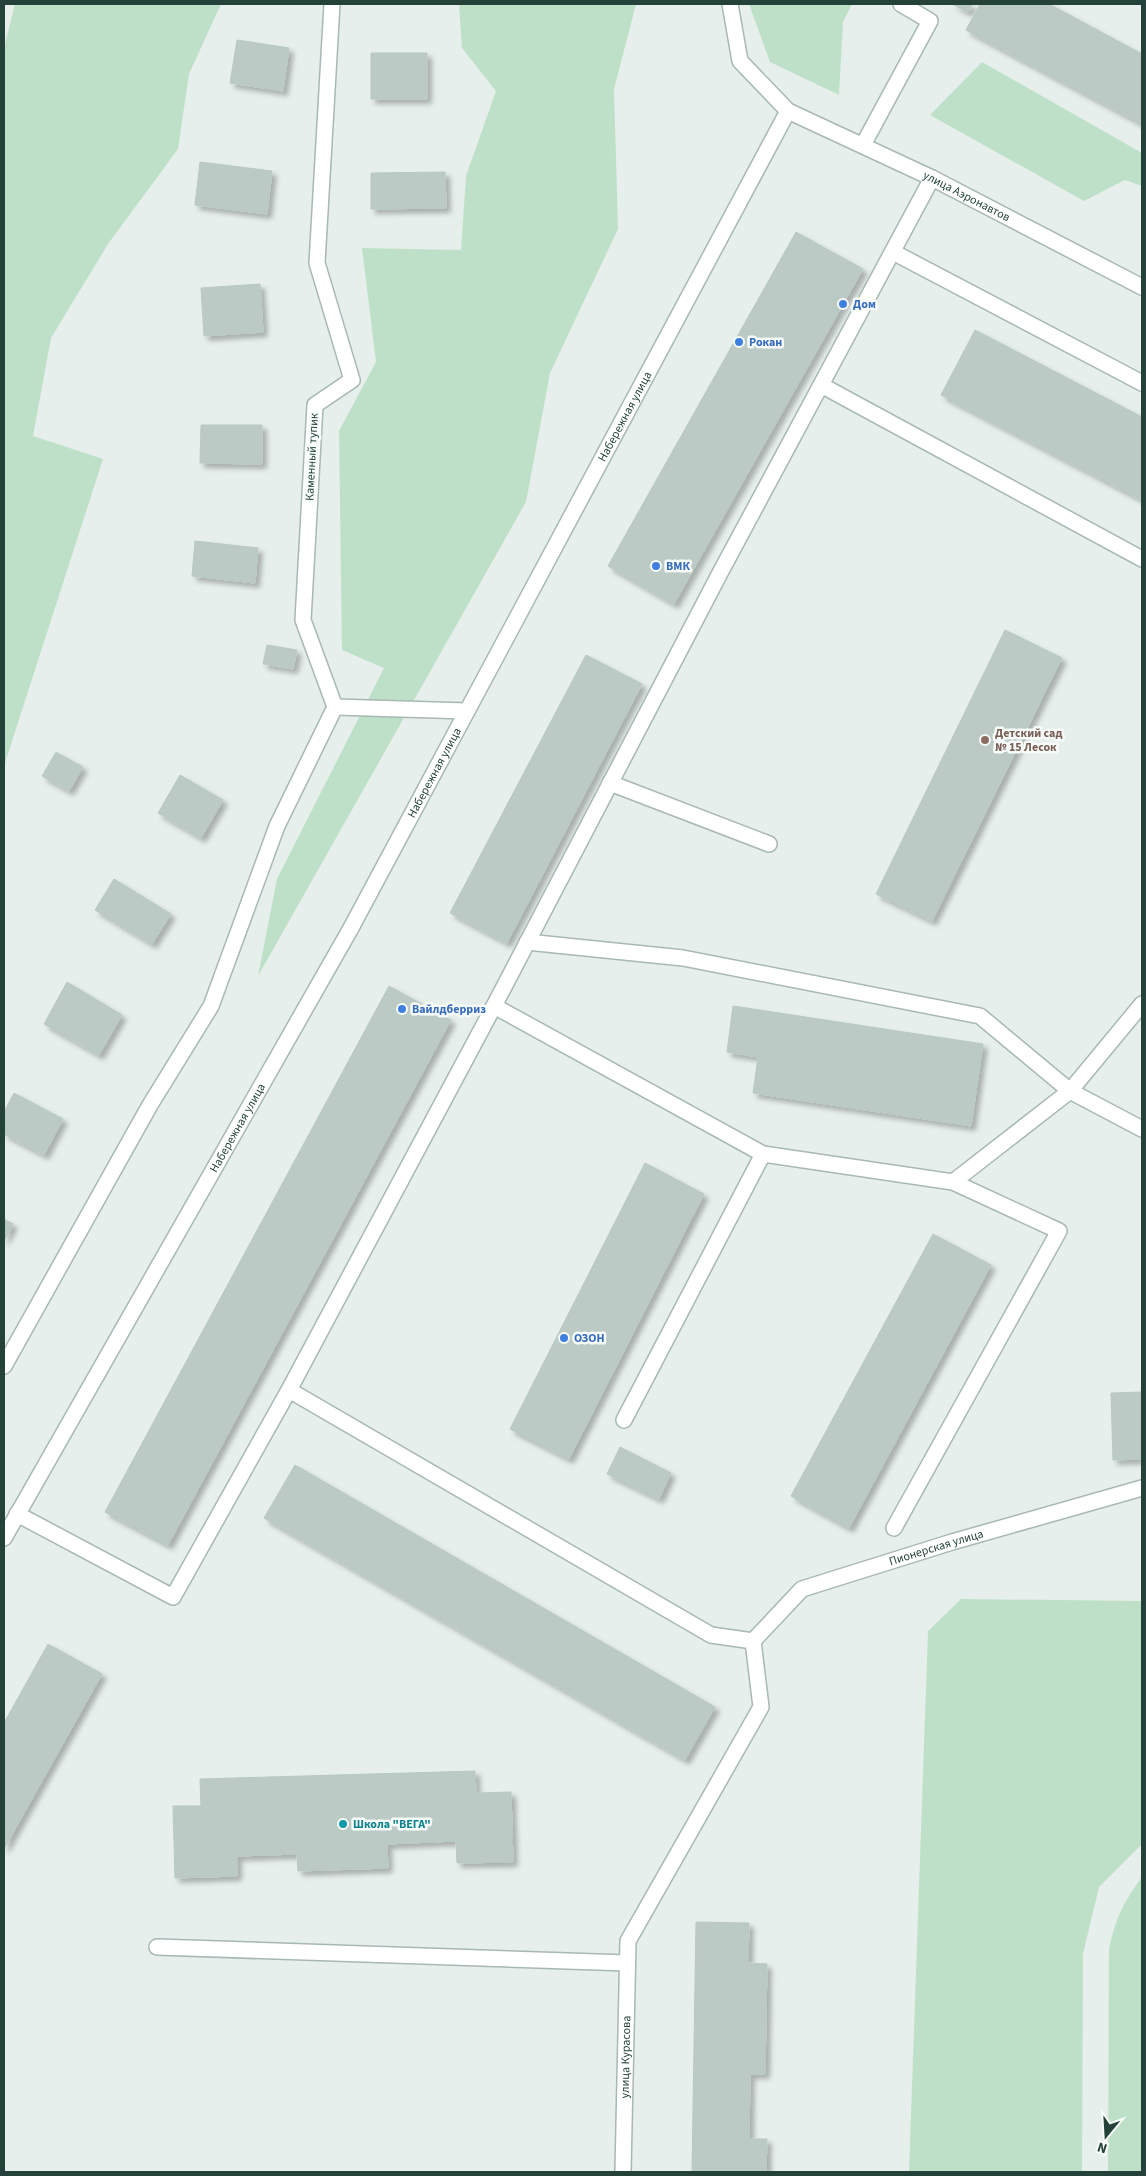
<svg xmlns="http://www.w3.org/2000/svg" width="1146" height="2176" viewBox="0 0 1146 2176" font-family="'Source Sans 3',sans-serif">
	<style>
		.green { fill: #bfe0c8 }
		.building { fill: #bbcac4; stroke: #b8c9c2; filter: url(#shadow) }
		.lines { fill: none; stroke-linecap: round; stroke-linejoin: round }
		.minor-casing { stroke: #a8b8b2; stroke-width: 18 }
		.minor { stroke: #fff; stroke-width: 15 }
		.shop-dot { fill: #3f7fe0; stroke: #f7fbf9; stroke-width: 2 }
		.education-dot { fill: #8d6e63; stroke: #f7fbf9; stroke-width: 2 }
		.culture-dot { fill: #0f9aa8; stroke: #f7fbf9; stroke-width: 2 }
		.labels { text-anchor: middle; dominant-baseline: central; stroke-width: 5; stroke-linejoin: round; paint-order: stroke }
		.street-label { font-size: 12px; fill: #24423a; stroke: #f7fbf9 }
		.shop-label { font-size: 12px; font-weight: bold; fill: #366cbe; stroke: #f7fbf9; text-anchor: start }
		.education-label { font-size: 12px; font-weight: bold; fill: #785e54; stroke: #f7fbf9; text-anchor: start }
		.culture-label { font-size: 12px; font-weight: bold; fill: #0d838f; stroke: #f7fbf9; text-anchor: start }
	</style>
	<defs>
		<filter id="shadow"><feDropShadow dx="4.5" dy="4.5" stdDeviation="2.5" flood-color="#0004"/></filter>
	</defs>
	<rect width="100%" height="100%" fill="#e6efeb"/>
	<!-- green -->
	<path class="green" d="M15,4H221L189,74L178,149L108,244L51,338L33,436L103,459L4,766V48Z
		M459,4H636L614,89L618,229L550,373L526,502L258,976L277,879L384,668L342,650L339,431L376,362L362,248L461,250L466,176L496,91L462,48Z
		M749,4H852L843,22L839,95L770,62Z
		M982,62L1142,153V186L1125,180L1084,201L930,115Z
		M961,1599L1142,1601V1844L1099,1887L1083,1954L1082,2172H909L928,1631Z
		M1142,1877V2172H1108L1109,1950C1115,1919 1123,1903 1142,1877Z"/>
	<!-- building -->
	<path class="building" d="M952,4H973L968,12Z
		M980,4H1049L1142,54V124L966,30Z
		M237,40L289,48L283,91L230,83Z
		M371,53H427V99H371Z
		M200,162L272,171L267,214L195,205Z
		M445,172L446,208L371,209V173Z
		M796,232L863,269L674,604L608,566Z
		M260,284L263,332L204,336L201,288Z
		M975,330L1142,417V500L941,395Z
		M201,425H262V464L200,463Z
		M195,541L258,548L255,583L192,576Z
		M1005,630L1062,658L932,921L876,894Z
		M267,645L297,650L293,669L263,664Z
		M586,655L642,684L507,943L450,913Z
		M56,752L83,767L69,791L42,776Z
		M180,775L223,800L201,838L158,813Z
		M114,879L171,914L152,944L95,910Z
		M67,982L122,1015L99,1055L44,1024Z
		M389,986L451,1020L168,1545L105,1512Z
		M733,1006L983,1044L971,1126L753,1093L758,1057L727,1052Z
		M14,1093L63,1119L44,1155L4,1134V1112Z
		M645,1163L704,1194L569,1459L510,1429Z
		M4,1219L13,1224L4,1241Z
		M933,1234L991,1265L849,1528L791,1496Z
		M1142,1392V1459L1113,1460L1111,1393Z
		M620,1447L671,1473L659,1499L607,1474Z
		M295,1465L715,1707L685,1760L264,1518Z
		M48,1644L102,1674L4,1849V1723Z
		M475,1771L476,1793L511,1792L513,1862L457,1863L456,1841L387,1844L388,1868L298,1871L297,1854L237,1856V1876L175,1878L173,1806H201L200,1779Z
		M696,1922L749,1923L748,1963L767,1964L765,2074H750L749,2139H767L766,2172H692Z"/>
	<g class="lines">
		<!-- minor casing -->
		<g class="minor-casing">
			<g id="minor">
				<path d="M332,4L317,263L352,380L315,405L303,620L335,707"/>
				<path id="s1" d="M730,4L740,61L788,111L932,178L1142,287"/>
				<path d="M863,145L930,21L901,4"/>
				<path d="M893,252L1142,383"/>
				<path d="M821,385L1142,559"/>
				<path d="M335,707L467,711"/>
				<path d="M610,783L769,844"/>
				<path d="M527,942L683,958L980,1016L1070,1091L1142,1129"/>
				<path d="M494,1006L763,1154L953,1182L1059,1231L894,1528"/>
				<path d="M953,1182L1070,1091L1142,1004"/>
				<path d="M4,1366L150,1105L211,1006L277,826L335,707"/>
				<path d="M289,1390L711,1635L753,1641"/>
				<path d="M624,1420L763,1154"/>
				<path d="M17,1514L173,1597L289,1390L494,1006L720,573L932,178"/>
				<path id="s2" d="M4,1538L351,928L788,111"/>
				<path id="s3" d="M753,1641L802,1589L952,1542L1142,1488"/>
				<path d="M157,1947L627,1963"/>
				<path id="s4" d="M623,2172L628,1941L761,1707L753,1641"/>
			</g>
		</g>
		<!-- minor -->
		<use href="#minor" class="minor"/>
	</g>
	<!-- markers -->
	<g class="shop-dot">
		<circle cx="843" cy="304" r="5"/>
		<circle cx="739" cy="342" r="5"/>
		<circle cx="656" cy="566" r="5"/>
		<circle cx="402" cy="1009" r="5"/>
		<circle cx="564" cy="1338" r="5"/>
	</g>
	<circle class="education-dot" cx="985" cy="740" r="5"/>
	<circle class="culture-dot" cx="343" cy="1824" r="5"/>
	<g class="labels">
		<!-- street labels -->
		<g class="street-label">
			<text stroke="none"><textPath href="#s1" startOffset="325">улица Аэронавтов</textPath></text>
			<text stroke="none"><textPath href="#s2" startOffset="1282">Набережная улица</textPath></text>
			<text transform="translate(312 457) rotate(-87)">Каменный тупик</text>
			<text stroke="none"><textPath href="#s2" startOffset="878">Набережная улица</textPath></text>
			<text stroke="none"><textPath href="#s2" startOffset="472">Набережная улица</textPath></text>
			<text stroke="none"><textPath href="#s3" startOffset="212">Пионерская улица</textPath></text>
			<text stroke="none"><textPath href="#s4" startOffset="115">улица Курасова</textPath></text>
		</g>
		<!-- shop labels -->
		<g class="shop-label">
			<text x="853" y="304">Дом</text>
			<text x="749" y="342">Рокан</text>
			<text x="666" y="566">ВМК</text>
			<text x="412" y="1009">Вайлдберриз</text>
			<text x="574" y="1338">ОЗОН</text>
		</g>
		<!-- education labels -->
		<g class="education-label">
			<text x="995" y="733">Детский сад<tspan x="995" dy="14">№ 15 Лесок</tspan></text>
		</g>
		<!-- culture labels -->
		<g class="culture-label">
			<text x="353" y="1824">Школа "ВЕГА"</text>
		</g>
	</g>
	<!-- border -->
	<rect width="1146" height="2176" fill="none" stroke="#24423a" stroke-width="10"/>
	<!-- north arrow -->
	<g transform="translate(1106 2136) rotate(198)" stroke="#f7fbf9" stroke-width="4" paint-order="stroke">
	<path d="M0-4L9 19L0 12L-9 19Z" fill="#24423a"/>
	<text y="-8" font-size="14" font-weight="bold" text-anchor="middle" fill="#24423a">N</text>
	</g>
</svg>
